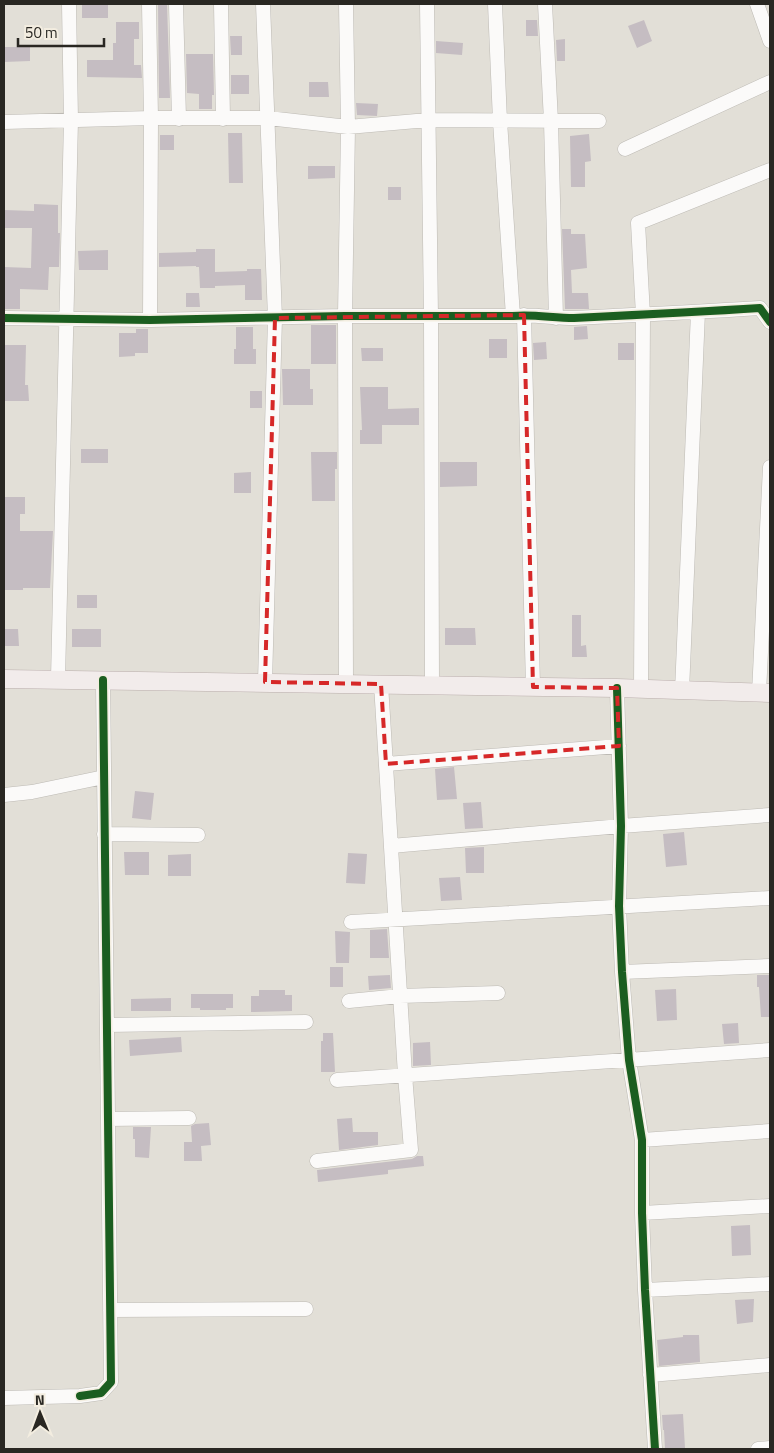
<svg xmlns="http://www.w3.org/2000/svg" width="774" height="1453" viewBox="0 0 774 1453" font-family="'Titillium Web',sans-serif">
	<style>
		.building { fill: #c5bdc2 }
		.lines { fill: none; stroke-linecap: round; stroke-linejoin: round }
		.minor-casing { stroke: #bdbab4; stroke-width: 15 }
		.major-casing { stroke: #baaeac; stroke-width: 19 }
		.minor { stroke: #fbfaf9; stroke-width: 14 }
		.major { stroke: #f2eceb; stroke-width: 18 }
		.cycleway-casing { stroke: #f3ede0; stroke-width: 11 }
		.cycleway { stroke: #1b5e20; stroke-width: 8 }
		.marked { fill: none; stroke: #d62828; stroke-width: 4; stroke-dasharray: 10 6; stroke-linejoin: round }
	</style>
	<rect width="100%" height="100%" fill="#e2dfd7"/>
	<!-- building -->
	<path class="building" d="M82,4H108V18H82Z
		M158,4H167L170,98H159Z
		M526,20H537L538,36H526Z
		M644,20L652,41L637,48L628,26Z
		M116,22H139V39H134V65H141L142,78L87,77V60H113V43H116Z
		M230,36H242V55H231Z
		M565,39V61H557L556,40Z
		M436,41L463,43L462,55L436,53Z
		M4,47H30V61L4,62Z
		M186,54H213L214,95H212V109H199V94L187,93Z
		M231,75H249V94H231Z
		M309,82H328L329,97H309Z
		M356,103L378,104L377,116L357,115Z
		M228,133H242L243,183H229Z
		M589,134L591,161L585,162V187H571L570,136Z
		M160,135H174V150H160Z
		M308,166H335V178L308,179Z
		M388,187H401V200H388Z
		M34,204L58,205V233H60L59,267H49L48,290L20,289V309H4V267L31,268L32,228H4V210L34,211Z
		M562,229H571V234H585L587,268L571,270L572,293H588L589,309H565Z
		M196,249H215V272L247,271V269H261L262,300H245V285L215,286V288H200L199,267H196V266L159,267V253L196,252Z
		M108,250V270H79L78,251Z
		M186,293H199L200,307H186Z
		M311,325H336V364H311Z
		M587,326L588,339L574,340V327Z
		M236,327H253V349H256V364H234V349H236Z
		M136,329H148V353H135V356L119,357V333H136Z
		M489,339H507V358H489Z
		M546,342L547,359L534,360L533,343Z
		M618,343H634V360H618Z
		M4,345H26L25,385H28L29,401H4Z
		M361,348H383V361H362Z
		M282,369H310V389H313V405H283Z
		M360,387H388V409L419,408V425H382V444H360V430H362Z
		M250,391H262V408H250Z
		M81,449H108V463H81Z
		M311,452H337V469H335V501H312Z
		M440,462H477V486L440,487Z
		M251,472V493H234V473Z
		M4,497H25V514H20V531H53L50,588H23V590H4Z
		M77,595H97V608H77Z
		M572,615H581V646L586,645L587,657H572Z
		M445,628H475L476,645H445Z
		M4,629H18L19,646H4Z
		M72,629H101V647H72Z
		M454,767L457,799L437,800L435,769Z
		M135,791L154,793L151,820L132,818Z
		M481,802L483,828L465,829L463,803Z
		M684,832L687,865L666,867L663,834Z
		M484,847V873H466L465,848Z
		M124,852H149V875H125Z
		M348,853L367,854L365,884L346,883Z
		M191,854V876H168V855Z
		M460,877L462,900L441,901L439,878Z
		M387,929L389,958H370V930Z
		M335,931L350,932L349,963H336Z
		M330,967H343V987H330Z
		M390,975L391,988L369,990L368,976Z
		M757,975H770V1017H761L759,987H757Z
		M676,989L677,1020L657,1021L655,990Z
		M259,990H285V995H292V1011L251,1012V996H259Z
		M191,994H233V1008H226V1010H200V1008H191Z
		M171,998V1011H131V999Z
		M738,1023L739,1043L724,1044L722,1024Z
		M323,1033H333L335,1072H321V1041H323Z
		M181,1037L182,1052L130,1056L129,1040Z
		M430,1042L431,1065L413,1066V1043Z
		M352,1118L353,1132H378V1145L339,1150L337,1119Z
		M209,1123L211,1145L201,1146L202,1161H184V1142H192L191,1126L195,1124Z
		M133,1127H151L149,1158L135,1157V1139H133Z
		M417,1156H423L424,1166L388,1170V1174L318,1182L317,1170L412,1159Z
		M750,1225L751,1255L732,1256L731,1226Z
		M754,1299L753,1322L737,1324L735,1300Z
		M683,1335H699L700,1362L659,1366L657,1340L683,1337Z
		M683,1414L685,1448L665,1449L664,1430H663L662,1415Z"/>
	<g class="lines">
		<!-- minor casing -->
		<g class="minor-casing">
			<path id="minor" d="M149,4L151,118L150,320
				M176,4L179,119
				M221,4L223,119
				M263,4L275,318L265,682
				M427,4L431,317L432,685
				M495,4L500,121L513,316
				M545,4L551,121L556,318
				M757,4L770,41
				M4,122L151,118H268L348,127L428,120L599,121
				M625,149L770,82
				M524,315L533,687
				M4,318L150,320L345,316H513C533,314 553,318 574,318C636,315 698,312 760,308L770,322
				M58,679L71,120L69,4
				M346,684L345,316L348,127L346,4
				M617,688L621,826L619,906L622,972L629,1060L642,1140V1213L645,1290L655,1449
				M641,689L643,315L638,223L770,170
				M682,691L698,312
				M759,693L770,467
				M386,764L619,746
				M4,795L32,792L104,777
				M104,834L198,835
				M391,846L621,826L770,815
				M351,922L770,898
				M622,972L770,966
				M349,1001L400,996L498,993
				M107,1025L306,1022
				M337,1080L770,1050
				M108,1119L189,1118
				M642,1140L770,1131
				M317,1161L411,1150L405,1075L381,684
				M642,1213L770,1206
				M645,1290L770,1284
				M110,1310L306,1309
				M650,1375L770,1365
				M4,1398L80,1396L101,1393L111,1382L103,680
				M758,1449L770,1448"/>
		</g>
		<!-- major casing -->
		<g class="major-casing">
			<path id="major" d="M4,679L617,688L770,693"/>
		</g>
		<!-- minor -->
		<use href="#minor" class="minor"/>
		<!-- major -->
		<use href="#major" class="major"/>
		<!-- cycleway casing -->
		<g class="cycleway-casing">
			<path id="cycleway" d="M4,318L150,320L345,316H513C533,314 553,318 574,318C636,315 698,312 760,308L770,322
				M617,688L621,826L619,906L622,972L629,1060L642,1140V1213L645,1290L655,1449
				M80,1396L101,1393L111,1382L103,680"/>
		</g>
		<!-- cycleway -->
		<use href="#cycleway" class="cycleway"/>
	</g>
	<!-- marked area -->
	<path class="marked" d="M524,315L533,687L617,688L619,746L386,764L381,684L265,682L275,318Z"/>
	<!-- border -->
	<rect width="774" height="1453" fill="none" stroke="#292722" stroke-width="10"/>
	<!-- north arrow -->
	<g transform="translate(40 1413) rotate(359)" stroke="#f3ede0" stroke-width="4" paint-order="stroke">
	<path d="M0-4L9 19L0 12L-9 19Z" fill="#292722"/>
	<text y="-8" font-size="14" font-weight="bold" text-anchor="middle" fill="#292722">N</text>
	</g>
	<!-- scale -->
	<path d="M18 38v8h86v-8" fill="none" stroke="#292722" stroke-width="2.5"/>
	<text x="25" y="38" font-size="15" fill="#292722" stroke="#f3ede0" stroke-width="4" paint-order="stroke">50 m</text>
</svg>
